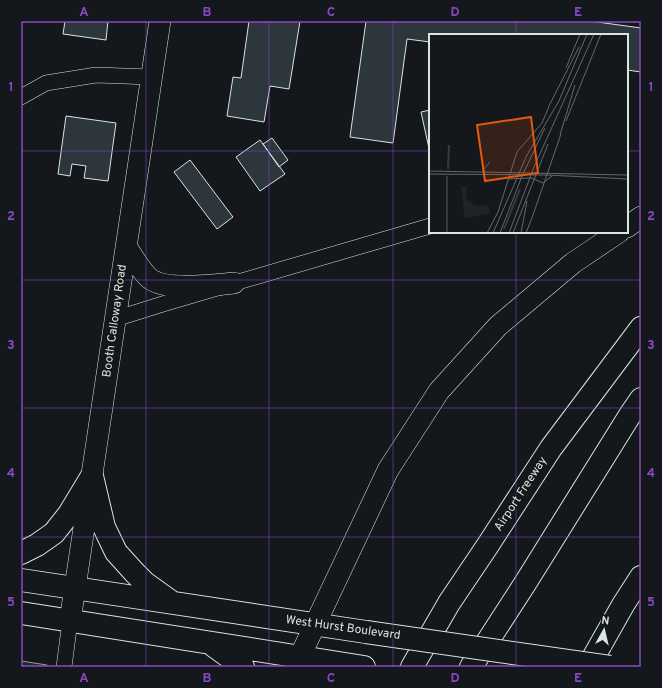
<svg xmlns="http://www.w3.org/2000/svg" width="662" height="688" viewBox="0 0 662 688" font-family="Overpass,sans-serif">
	<style>
		.parking { fill: #24282b; stroke: #939e99 }
		.building { fill: #2c363c; stroke: #d8e6dc }
		.lines { fill: none; stroke-linecap: round; stroke-linejoin: round }
		.street-casing { stroke: #d8e6dc; stroke-width: 16 }
		.secondary-casing { stroke: #d8e6dc; stroke-width: 22 }
		.primary-casing { stroke: #d8e6dc; stroke-width: 24 }
		.highway-casing { stroke: #d8e6dc; stroke-width: 24 }
		.street { stroke: #14181c; stroke-width: 15 }
		.secondary { stroke: #14181c; stroke-width: 21 }
		.primary { stroke: #14181c; stroke-width: 22 }
		.highway { stroke: #14181c; stroke-width: 22 }
		.primary-bridge-casing { stroke: #d8e6dc; stroke-width: 24; stroke-linecap: butt }
		.primary-bridge { stroke: #14181c; stroke-width: 22 }
		.grid { fill: none; stroke: #8948c3; stroke-width: 1; stroke-opacity: 0.55 }
		.labels { text-anchor: middle; dominant-baseline: central; stroke-width: 3; stroke-linejoin: round; paint-order: stroke }
		.street-label { font-size: 12px; fill: #d8e6dc; stroke: #14181c }
		.inset-river { fill: none; stroke: #363b3e; stroke-width: 2 }
		.inset-road { fill: none; stroke: #626a69; stroke-width: 1 }
		.view { fill: #e8590c; fill-opacity: 0.15; stroke: #e8590c; stroke-width: 2 }
		.inset-edge { fill: none; stroke: #d8e6dc; stroke-width: 2 }
		.neatline { fill: none; stroke: #8948c3; stroke-width: 1.5 }
		.grid-label { font-size: 13px; text-anchor: middle; font-weight: bold; fill: #8948c3 }
	</style>
	<rect width="100%" height="100%" fill="#14181c"/>
	<!-- parking -->
	<path class="parking" d="M21,661L47,665V667H21Z"/>
	<!-- building -->
	<path class="building" d="M65,21H108L106,40L63,34Z
		M249,21H300L289,89L270,86L264,122L227,116L233,77L241,78Z
		M366,21H590L641,28V72L627,70V35H430V42L407,39L393,143L350,137Z
		M430,110V153L421,112Z
		M66,116L116,123L108,181L84,178L86,166L72,164L70,176L58,174Z
		M272,138L288,160L279,167L263,144Z
		M260,140L285,174L260,191L236,157Z
		M190,160L233,217L217,229L174,172Z"/>
	<g class="lines">
		<!-- street casing -->
		<g class="street-casing">
			<path id="street" d="M21,97L46,83L96,75L151,77
				M115,319L166,303L430,226
				M64,667L70,621"/>
		</g>
		<!-- secondary casing -->
		<g class="secondary-casing">
			<path id="secondary" d="M627,227L641,217
				M126,246C133,257 139,268 148,277C163,292 213,285 234,283
				M70,621L160,21
				M295,667L388,470L439,391L498,326L573,263L619,232"/>
		</g>
		<!-- primary casing -->
		<g class="primary-casing">
			<path id="primary" d="M92,476L104,527L116,552L134,572L145,583L170,601
				M21,553L37,545L54,533L69,514L92,476
				M21,580L366,632
				M21,613L364,667
				M214,646L243,667"/>
		</g>
		<!-- highway casing -->
		<g class="highway-casing">
			<path id="highway" d="M412,667L449,603L488,545L551,448L641,328
				M471,667L526,582L630,415L641,399
				M588,667L623,605L641,577"/>
		</g>
		<!-- street -->
		<use href="#street" class="street"/>
		<!-- secondary -->
		<use href="#secondary" class="secondary"/>
		<!-- primary -->
		<use href="#primary" class="primary"/>
		<!-- highway -->
		<use href="#highway" class="highway"/>
		<!-- primary-bridge casing -->
		<g class="primary-bridge-casing">
			<path id="primary-bridge" d="M366,632L610,667"/>
		</g>
		<!-- primary-bridge -->
		<use href="#primary-bridge" class="primary-bridge"/>
	</g>
	<!-- grid -->
	<path class="grid" d="M146,21V667M269,21V667M393,21V667M516,21V35M21,151H430M627,151H641M516,232V667M21,280H641M21,408H641M21,537H641"/>
	<g class="labels">
		<!-- street labels -->
		<g class="street-label">
			<text transform="translate(115 321) rotate(-82)">Booth Calloway Road</text>
			<text transform="translate(521 494) rotate(-57)">Airport Freeway</text>
			<text transform="translate(343 628) rotate(8)">West Hurst Boulevard</text>
		</g>
	</g>
	<!-- overview -->
	<g transform="translate(429 34)">
		<rect width="199" height="199" fill="#14181c"/>
		<path d="M32,153H38L37,164L40,168L47,172L56,171L60,173L61,179L36,184Z" fill="#202428"/>
		<path class="inset-river" d="M19,135L20,111M18,142V199M75,195L91,155"/>
		<path class="inset-road" d="M137,34L151,0M121,70L150,13M137,87L172,0M131,101L146,51M0,137L199,141M53,137L61,128M0,140L117,141L199,145M79,145L102,144L114,149L123,142M104,181L132,100M58,199L69,178L88,118L113,89L121,70M64,199L98,121L130,67L158,0M71,199L93,142L116,94M80,199L105,133L165,0M84,199L119,110M92,199L98,167M97,199L104,181"/>
		<path class="view" d="M102,83L109,139L56,147L48,91Z"/>
		<rect width="199" height="199" class="inset-edge"/>
	</g>
	<!-- border -->
	<rect width="662" height="688" fill="none" stroke="#14181c" stroke-width="44"/>
	<!-- north arrow -->
	<g transform="translate(604 630) rotate(8)" stroke="#14181c" stroke-width="3" paint-order="stroke">
	<path d="M0-3L7 15L0 10L-7 15Z" fill="#d8e6dc"/>
	<text y="-6" font-size="11" font-weight="bold" text-anchor="middle" fill="#d8e6dc">N</text>
	</g>
	<rect x="22" y="22" width="618" height="644" class="neatline"/>
	<g class="grid-label">
		<text x="84" y="16">A</text>
		<text x="207" y="16">B</text>
		<text x="331" y="16">C</text>
		<text x="455" y="16">D</text>
		<text x="578" y="16">E</text>
		<text x="11" y="91">1</text>
		<text x="651" y="91">1</text>
		<text x="11" y="220">2</text>
		<text x="651" y="220">2</text>
		<text x="11" y="349">3</text>
		<text x="651" y="349">3</text>
		<text x="11" y="477">4</text>
		<text x="651" y="477">4</text>
		<text x="11" y="606">5</text>
		<text x="651" y="606">5</text>
		<text x="84" y="682">A</text>
		<text x="207" y="682">B</text>
		<text x="331" y="682">C</text>
		<text x="455" y="682">D</text>
		<text x="578" y="682">E</text>
	</g>
</svg>
